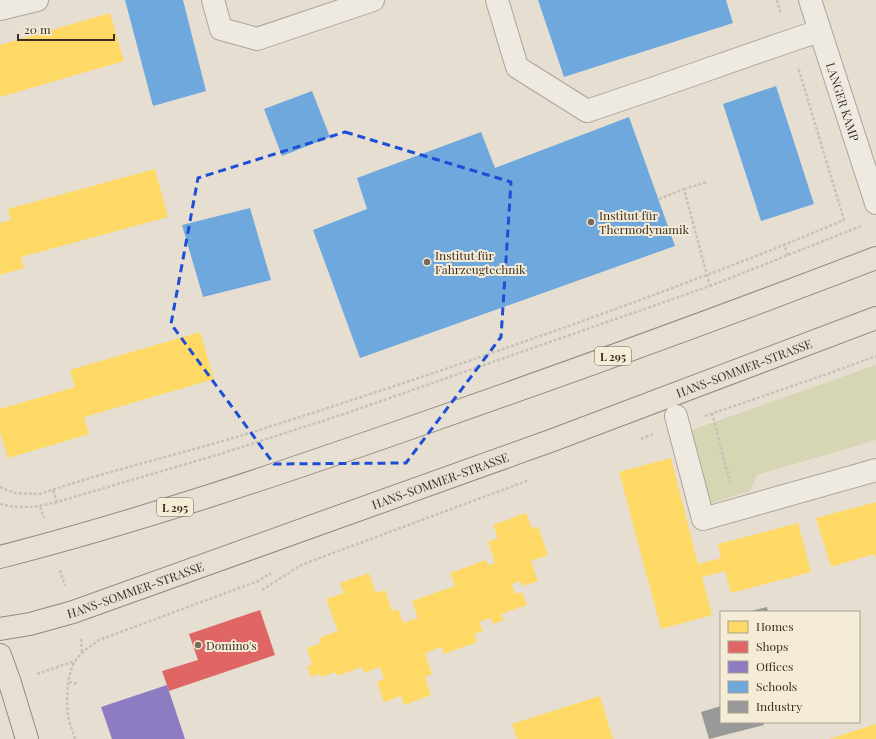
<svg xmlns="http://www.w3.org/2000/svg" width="876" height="739" viewBox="0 0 876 739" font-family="'Playfair Display',serif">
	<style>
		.green { fill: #d6d5b4 }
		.homes { fill: #ffd966 }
		.shops { fill: #e06666 }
		.offices { fill: #8e7cc3 }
		.schools { fill: #6fa8dc }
		.industry { fill: #999 }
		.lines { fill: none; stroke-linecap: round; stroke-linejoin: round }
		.minor-casing { stroke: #aca499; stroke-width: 24 }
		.major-casing { stroke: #918a80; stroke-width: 24 }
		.path { stroke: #c7c1b9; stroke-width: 2.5; stroke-dasharray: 3 2; stroke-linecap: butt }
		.minor { stroke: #eeeae2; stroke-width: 22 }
		.major { stroke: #e5dfd4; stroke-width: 22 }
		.marked { fill: none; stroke: #1d4ed8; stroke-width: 3; stroke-dasharray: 8 5; stroke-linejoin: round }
		.poi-dot { fill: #776b5f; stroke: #f5ecd8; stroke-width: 1.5 }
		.labels { text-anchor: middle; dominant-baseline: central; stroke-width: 4; stroke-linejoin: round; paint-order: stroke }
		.shield { fill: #f5ecd8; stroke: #736658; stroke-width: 1 }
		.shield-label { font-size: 11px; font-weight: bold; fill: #3b2d21 }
		.street-label { font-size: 12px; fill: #3b2d21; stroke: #f5ecd8 }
		.poi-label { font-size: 12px; fill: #3b2d21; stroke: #f5ecd8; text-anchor: start }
	</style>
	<rect width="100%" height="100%" fill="#e6dfd1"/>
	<!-- green -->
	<path class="green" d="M876,365V440L757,475L750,491L708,504L689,431Z"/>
	<!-- homes -->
	<path class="homes" d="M110,13L124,61L0,97V45Z
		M155,169L168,217L21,257L24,268L0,275V223L11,220L8,209Z
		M200,332L214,379L84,417L89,434L8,458L0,432V409L75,387L70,370Z
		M671,458L698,564L721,558L718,544L798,523L811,572L731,593L725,571L702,577L712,615L661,629L619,472Z
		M876,502V559L874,554L831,567L816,518Z
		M526,513L532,529L538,526L548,555L531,561L538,581L522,586L520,581L512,584L515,594L522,592L527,605L501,614L504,620L493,624L491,618L479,622L483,631L474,634L477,642L444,654L441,647L425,653L432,674L425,677L431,695L404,705L401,696L384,702L377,682L384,679L380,667L364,673L362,667L337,676L336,672L321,677L320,674L311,677L307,666L312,665L307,648L321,643L319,638L338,631L326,599L344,593L340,583L369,573L376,593L385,590L392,611L398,609L403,623L408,621L418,618L412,601L455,586L450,573L486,560L488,565L495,563L488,542L498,538L493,525Z
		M600,696L613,739H517L512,724Z
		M876,724V739H829Z"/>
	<!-- shops -->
	<path class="shops" d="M260,610L275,655L169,691L162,671L198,660L189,634Z"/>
	<!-- offices -->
	<path class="offices" d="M167,685L185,739H112L101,707Z"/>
	<!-- schools -->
	<path class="schools" d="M125,0H183L206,91L153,106Z
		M538,0H726L733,23L564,77Z
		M776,86L814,204L761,221L723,104Z
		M312,91L330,137L282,156L264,109Z
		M629,117L675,246L360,358L313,230L367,209L357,178L481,132L495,168Z
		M250,208L271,280L203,297L182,225Z"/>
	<!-- industry -->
	<path class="industry" d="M767,607L768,612H750V611Z
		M721,706V722H763L764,725L709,739L701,712Z"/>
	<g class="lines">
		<!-- minor casing -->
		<g class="minor-casing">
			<g id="minor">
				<path d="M213,0L221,29L257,39L373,0"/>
				<path d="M497,0L517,67L587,111C665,85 742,57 819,31"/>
				<path id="s1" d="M810,0L876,203"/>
				<path d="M0,9L37,0"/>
				<path d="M676,416L703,519L876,470"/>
			</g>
		</g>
		<!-- major casing -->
		<g class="major-casing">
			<g id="major">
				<path d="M0,557C140,521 276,475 413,427C568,373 722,317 876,258"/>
				<path id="s2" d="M0,629L30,624L73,612L553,440L876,318"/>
				<path d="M0,655L10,683L27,739"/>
			</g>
		</g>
		<!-- path -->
		<path class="path" d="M777,0L781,14
			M684,189L707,182
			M659,199L684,189L710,286
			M788,255L784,245L844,220L798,67
			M712,413L730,483
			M705,416L830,373L876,356
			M641,439L653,434
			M0,487L14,493L40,494C112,469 187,453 259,430C436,374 612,313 784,245
			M53,490L57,502
			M0,504C20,509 38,507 57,502L220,454L344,414L710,286L861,226
			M40,507L44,518
			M60,570L65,586
			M262,590L301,565L529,480
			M81,639L82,652
			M37,674L75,661
			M69,682L78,684
			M75,739C73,731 69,723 68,715C66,700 67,672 76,660C82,651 91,646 99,640L258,581L271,573"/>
		<!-- minor -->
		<use href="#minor" class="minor"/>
		<!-- major -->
		<use href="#major" class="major"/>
	</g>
	<!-- marked area -->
	<path class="marked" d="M345,132L511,182L501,337L406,463L274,464L171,324L198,178Z"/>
	<!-- markers -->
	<g class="poi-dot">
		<circle cx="591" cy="222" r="4"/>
		<circle cx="427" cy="262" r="4"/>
		<circle cx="198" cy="645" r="4"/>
	</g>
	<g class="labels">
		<!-- shield labels -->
		<g class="shield">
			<rect x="595" y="347" width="36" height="18" rx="3"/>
			<rect x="157" y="498" width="36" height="18" rx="3"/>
		</g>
		<g class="shield-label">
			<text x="613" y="356">L 295</text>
			<text x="175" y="507">L 295</text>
		</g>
		<!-- street labels -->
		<g class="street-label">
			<text stroke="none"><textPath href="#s1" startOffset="107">LANGER KAMP</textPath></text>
			<text stroke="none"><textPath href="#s2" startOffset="789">HANS-SOMMER-STRASSE</textPath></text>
			<text stroke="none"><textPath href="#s2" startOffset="465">HANS-SOMMER-STRASSE</textPath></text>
			<text stroke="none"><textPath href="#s2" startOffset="141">HANS-SOMMER-STRASSE</textPath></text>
		</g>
		<!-- poi labels -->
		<g class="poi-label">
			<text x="599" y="215">Institut für<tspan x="599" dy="14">Thermodynamik</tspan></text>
			<text x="435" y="255">Institut für<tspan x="435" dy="14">Fahrzeugtechnik</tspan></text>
			<text x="206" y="645">Domino's</text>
		</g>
	</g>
	<!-- legend -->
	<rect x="720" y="611" width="140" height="112" fill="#f5ecd8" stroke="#aba08f"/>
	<rect x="728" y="621" width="20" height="12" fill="#ffd966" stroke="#aba08f"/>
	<text x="756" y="631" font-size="12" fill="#3b2d21">Homes</text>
	<rect x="728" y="641" width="20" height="12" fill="#e06666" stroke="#aba08f"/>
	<text x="756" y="651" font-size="12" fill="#3b2d21">Shops</text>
	<rect x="728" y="661" width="20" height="12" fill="#8e7cc3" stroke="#aba08f"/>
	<text x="756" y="671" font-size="12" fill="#3b2d21">Offices</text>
	<rect x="728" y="681" width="20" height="12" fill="#6fa8dc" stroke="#aba08f"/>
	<text x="756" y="691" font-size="12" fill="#3b2d21">Schools</text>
	<rect x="728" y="701" width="20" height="12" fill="#999999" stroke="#aba08f"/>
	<text x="756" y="711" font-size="12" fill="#3b2d21">Industry</text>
	<!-- scale -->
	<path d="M18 34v6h96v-6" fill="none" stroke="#3b2d21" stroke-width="2"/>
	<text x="24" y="34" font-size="12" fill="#3b2d21" stroke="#f5ecd8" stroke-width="3" paint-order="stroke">20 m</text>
</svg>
